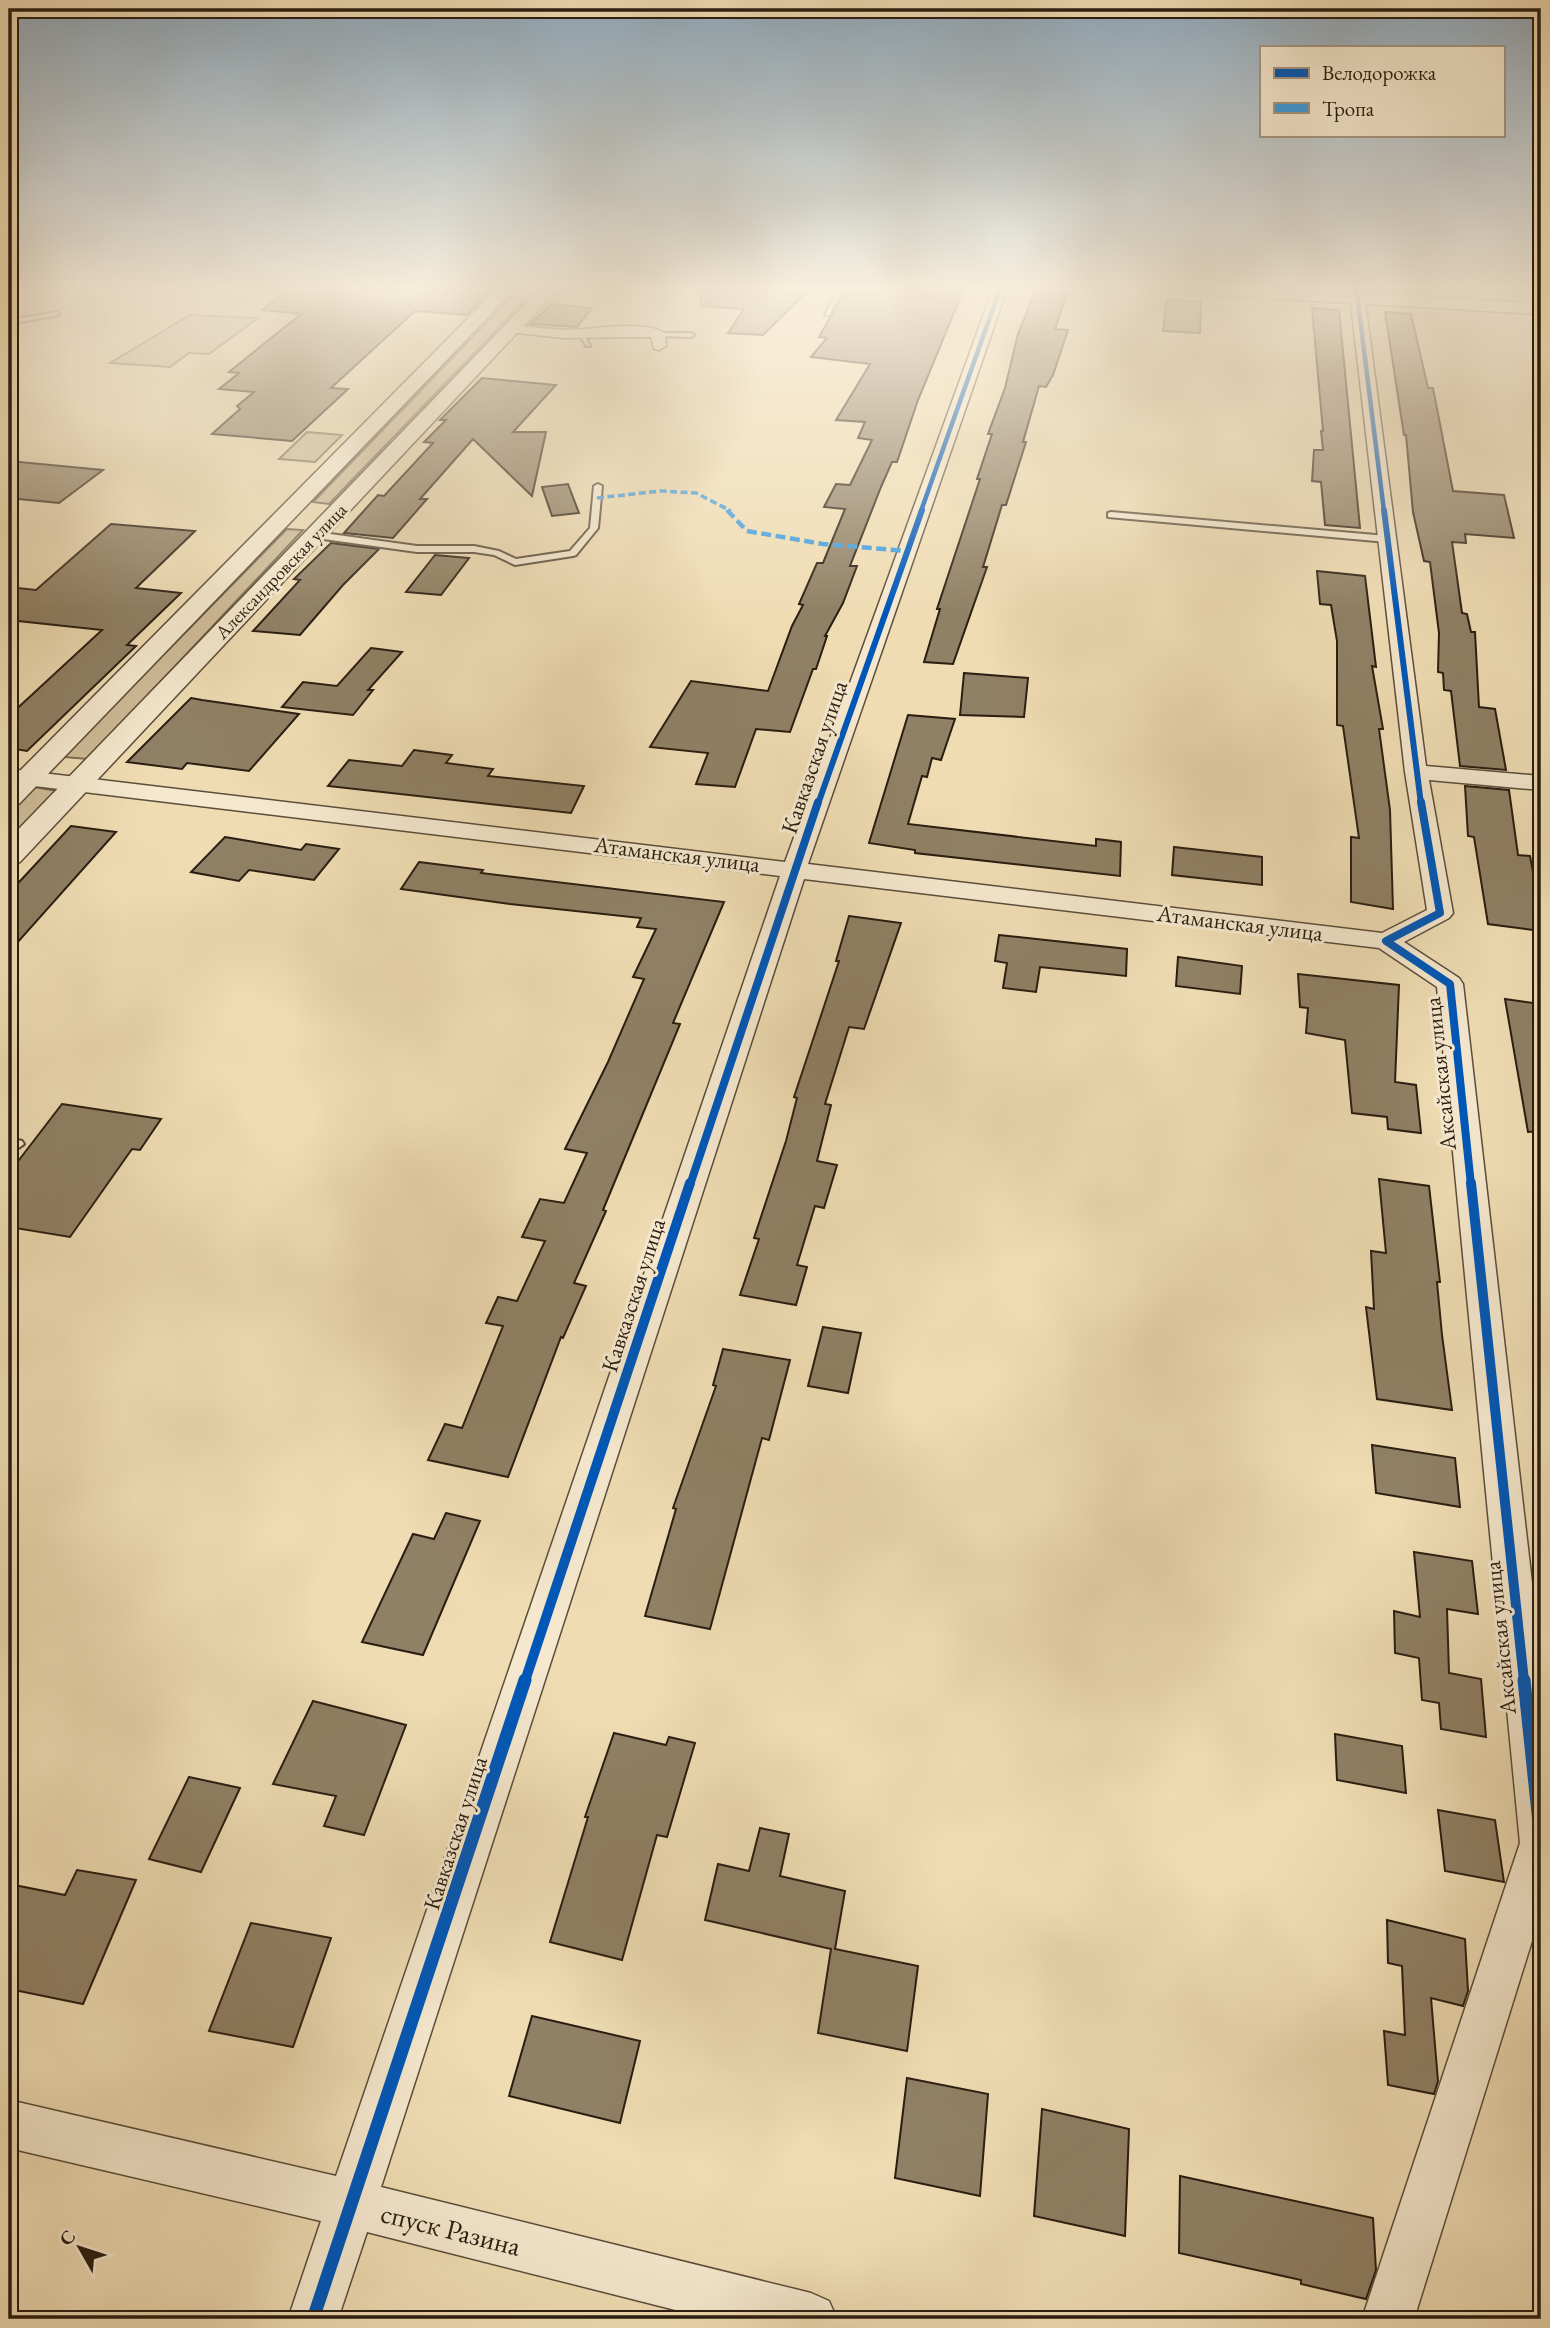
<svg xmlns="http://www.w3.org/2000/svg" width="1550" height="2328" viewBox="0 0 1550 2328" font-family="'EB Garamond',serif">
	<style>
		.green { fill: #cebc97; stroke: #7c6c54; stroke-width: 2 }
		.building { fill: #908065; stroke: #2a1d11; stroke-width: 2 }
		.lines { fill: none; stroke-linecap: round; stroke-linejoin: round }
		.service-casing { stroke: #5b4d3a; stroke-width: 4 }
		.minor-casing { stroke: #5b4d3a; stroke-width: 3 }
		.tertiary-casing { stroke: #5b4d3a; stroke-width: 3 }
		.service { fill: #f5e8ce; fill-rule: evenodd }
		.minor { fill: #f5e8ce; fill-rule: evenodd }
		.tertiary { fill: #f5e8ce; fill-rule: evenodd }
		.quiet-far1 { stroke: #3d9bde; stroke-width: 3.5; stroke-dasharray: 7 3.5; stroke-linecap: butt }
		.quiet { stroke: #3d9bde; stroke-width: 4.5; stroke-dasharray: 10 4.5; stroke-linecap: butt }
		.cycleway-far4-casing { stroke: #f5e8ce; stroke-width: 7 }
		.cycleway-far3-casing { stroke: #f5e8ce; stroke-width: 9 }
		.cycleway-far2-casing { stroke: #f5e8ce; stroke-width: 11 }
		.cycleway-far1-casing { stroke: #f5e8ce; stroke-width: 15 }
		.cycleway-casing { stroke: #f5e8ce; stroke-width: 18 }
		.cycleway-far4 { stroke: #0057b8; stroke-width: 4.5 }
		.cycleway-far3 { stroke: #0057b8; stroke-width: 6 }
		.cycleway-far2 { stroke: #0057b8; stroke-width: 8 }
		.cycleway-far1 { stroke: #0057b8; stroke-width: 10 }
		.cycleway { stroke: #0057b8; stroke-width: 13 }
		.labels { text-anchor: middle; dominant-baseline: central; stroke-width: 6; stroke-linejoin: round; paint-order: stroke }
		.far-street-label { font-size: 19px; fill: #2a1d11; stroke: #f5e8ce }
		.street-label { font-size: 23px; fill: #2a1d11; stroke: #f5e8ce }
		.near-street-label { font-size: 28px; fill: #2a1d11; stroke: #f5e8ce }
	</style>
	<rect width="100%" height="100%" fill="#efdcb3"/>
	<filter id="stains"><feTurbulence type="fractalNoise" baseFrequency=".00286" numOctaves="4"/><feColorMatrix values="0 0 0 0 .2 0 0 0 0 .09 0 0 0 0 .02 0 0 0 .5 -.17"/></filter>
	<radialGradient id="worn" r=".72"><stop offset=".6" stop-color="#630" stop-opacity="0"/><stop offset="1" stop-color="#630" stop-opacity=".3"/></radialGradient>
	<!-- green -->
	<path class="green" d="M522,286H539L329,504L313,502Z
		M1368,286L1541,296V308L1368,297Z
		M190,315L258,318L209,354L189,353L170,367L110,363Z
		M307,432L342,435L315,462L279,459Z
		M287,529L303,530L88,759L63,757Z
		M34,787L57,791L9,840V812Z"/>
	<!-- building -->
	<path class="building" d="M292,286H496L467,315L415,311L331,388L348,389L292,441L212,434L240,409L237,406L254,392L219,389L239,373L229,372L301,314L262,310Z
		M701,286H813L763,335L728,333L744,309L701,306Z
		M848,286H965L918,400L897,462H892L881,487L850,566H857L843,603L825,636H827L816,669H813L790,732L756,729L735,787L696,784L708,753L650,747L691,681L768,691L792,626L803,605L799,604L817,563H823L845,509L824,507L836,484L850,485L872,440L858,438L865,422L836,420L870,364L811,357L827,338L819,337Z
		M1035,292L1067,294L1055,329L1068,330L1053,375L1046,387L1039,386L1023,442H1026L1006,505H1002L983,567H987L953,664L924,662L940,609H937L980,479H977L992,434H988L1005,388L1018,334Z
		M1167,299L1201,302L1200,333L1163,331Z
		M551,304L592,308L577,327L530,324Z
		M1312,308L1339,310L1360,528L1325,525L1321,482L1312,481L1314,450H1323L1321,431H1323Z
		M1385,312L1411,314L1428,388H1433L1453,491L1504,495L1514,538L1465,534L1466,543L1452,542L1462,613L1467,614L1471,632H1475L1479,707L1495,709L1506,770L1460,766L1451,691L1444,690L1443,673L1438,672L1439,633L1430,562L1424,561L1413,512L1406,435H1404Z
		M482,378L556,385L513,432H546L532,496L473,439L420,499H427L393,538L344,533L378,495L384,496L433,443L424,442L446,420H440Z
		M9,461L103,470L59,503L9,498Z
		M568,484L579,513L552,516L542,487Z
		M111,524L195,531L136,588L181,593L127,645L136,646L27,751L9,748V716L102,630L9,620V587L36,590Z
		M331,543L379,549L343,585L300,635L253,631L300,580L294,579Z
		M435,555L469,558L441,595L406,592Z
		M1317,571L1365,576L1376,667L1372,666L1383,729H1379L1390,810L1393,909L1351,902V837L1359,838L1343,726L1337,725V641L1331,605L1320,604Z
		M371,648L402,652L368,690H373L353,715L282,707L303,682L337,686Z
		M964,673L1028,678L1024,717L960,715Z
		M191,698L202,700L299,714L249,771L187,763L182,769L127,762Z
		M908,715L955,719L941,760L932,758L927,777L922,776L908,824L1096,846V839L1121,842L1120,876L915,853V850L869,843Z
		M414,750L452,755L446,763L493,769L488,776L584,786L571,813L328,786L349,760L402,766Z
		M1465,786L1509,790L1518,855L1530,856L1541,915V931L1488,924L1474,837L1468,836Z
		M71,826L116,832L9,952V893Z
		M225,837L301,850L306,844L339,849L314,880L249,870L239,881L191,872Z
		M1174,847L1262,857V885L1172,875Z
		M419,862L483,870L481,873L724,902L673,1023L680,1024L603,1210L606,1211L574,1283L586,1286L563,1338L561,1337L508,1477L428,1460L445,1424L462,1428L503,1326L486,1323L498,1297L517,1301L545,1241L522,1237L540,1199L564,1203L587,1153L565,1149L608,1062L644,979L633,977L656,929L637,927L641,918L510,904L401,889Z
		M849,916L901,923L864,1029L849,1027L825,1104L831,1105L817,1161L837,1165L824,1208L815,1206L797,1265L807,1267L796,1305L740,1295L759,1239L754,1238L786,1141L797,1098L794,1097L839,961H836Z
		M999,935L1127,949L1126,976L1040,967L1036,992L1003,988L1007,963L995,961Z
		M1178,957L1242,966L1240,994L1176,986Z
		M1298,974L1399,985L1395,1082L1416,1085L1421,1133L1388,1129L1387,1117L1352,1113L1345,1040L1306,1033L1308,1008L1300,1007Z
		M1505,999L1541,1004V1131L1528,1132Z
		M62,1104L161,1119L140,1150L132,1149L70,1237L9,1227V1173Z
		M1379,1179L1429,1186L1440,1282H1437L1442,1335L1452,1410L1377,1399L1366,1307L1374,1309L1371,1251L1386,1253Z
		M823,1327L861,1333L848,1393L808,1386Z
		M723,1349L790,1360L769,1440L762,1438L710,1629L645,1616L676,1509L673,1508L716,1386L713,1385Z
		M1372,1445L1455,1458L1460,1507L1376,1493Z
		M446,1513L480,1521L423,1655L362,1642L413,1534L434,1539Z
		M1414,1552L1472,1561L1478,1614L1447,1609L1449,1673L1481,1679L1486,1737L1441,1729L1439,1703L1422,1700L1419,1658L1395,1653L1394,1611L1420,1617Z
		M313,1701L406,1725L364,1835L324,1826L336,1796L273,1784Z
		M614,1733L666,1745L669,1737L695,1743L667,1837L657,1835L622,1960L550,1942L588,1817H585Z
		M1335,1734L1402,1746L1406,1793L1337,1780Z
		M189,1777L240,1788L201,1872L149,1859Z
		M1438,1810L1495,1820L1504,1882L1445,1871Z
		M760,1828L789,1834L780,1876L845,1891L835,1949L918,1966L907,2051L818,2033L831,1949L705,1920L718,1864L749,1871Z
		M77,1870L136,1880L83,2004L9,1989V1884L65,1895Z
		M1387,1920L1465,1939L1468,1991L1463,2006L1431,1998L1438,2081L1434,2094L1388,2085L1384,2031L1405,2035L1402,1966L1388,1963Z
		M251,1923L331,1938L293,2047L209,2031Z
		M532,2016L640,2041L620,2123L509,2096Z
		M907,2078L988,2094L980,2196L895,2178Z
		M1042,2109L1129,2129L1125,2236L1034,2216Z
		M1180,2176L1373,2218L1376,2270L1366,2299L1301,2284V2280L1179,2253Z"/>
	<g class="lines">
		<!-- service casing -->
		<g class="service-casing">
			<path id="service" d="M839,286H845L829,315H825Z
				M57,312L59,315L9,324V320Z
				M579,332H583L590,346H586Z
				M656,333H691L694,335L691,337L658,336Z
				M598,484L602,486L598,528L576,555L573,556L515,565L494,555L474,552H417L316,538L312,535L316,532L417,546H474L499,551L516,559L570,551L590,528L594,486Z
				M1111,512L1387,536L1391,539L1387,542L1108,517V513Z
				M9,1138L22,1141L24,1144L17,1149L9,1148Z"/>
		</g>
		<!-- minor casing -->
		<g class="minor-casing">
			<path id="minor" d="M994,286H1008L808,864L1382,933L1427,910L1405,772L1349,286H1363L1426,766L1541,776V790L1429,780L1453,913L1449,918L1404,942L1459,978L1463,984L1541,1661V1912L1414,2319H1362L1520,1843L1437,987L1379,948L804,879L381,2187L811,2293L829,2301L837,2319H711L367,2232L338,2319H288L321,2221L9,2148V2100L336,2176L780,876L9,783V769L785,862Z
				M512,325C530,327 549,329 567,330C590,330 649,319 665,334L666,346L659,350L654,349L651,337H648L563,338L507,332L505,329Z"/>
		</g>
		<!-- tertiary casing -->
		<g class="tertiary-casing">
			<path id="tertiary" d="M500,286H518L19,804L9,806V782Z
				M543,286H561L20,862L9,865V839Z
				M1134,286H1236L1541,304V314L1142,291Z"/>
		</g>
		<!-- service -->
		<use href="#service" class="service"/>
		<!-- minor -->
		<use href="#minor" class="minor"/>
		<!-- tertiary -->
		<use href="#tertiary" class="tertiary"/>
		<!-- quiet-far1 -->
		<path class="quiet-far1" d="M597,498L660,491L696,493L731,511"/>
		<!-- quiet -->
		<path class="quiet" d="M727,510L747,531L823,544L907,551"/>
		<!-- cycleway-far4 casing -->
		<g class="cycleway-far4-casing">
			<path id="cycleway-far4" d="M1356,286L1384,511
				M921,511L1001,286"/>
		</g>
		<!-- cycleway-far3 casing -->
		<g class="cycleway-far3-casing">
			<path id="cycleway-far3" d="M1384,510L1421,804
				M818,804L922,510"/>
		</g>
		<!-- cycleway-far2 casing -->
		<g class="cycleway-far2-casing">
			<path id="cycleway-far2" d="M1421,802L1440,913L1386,941L1450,984L1471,1185
				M690,1185L818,802"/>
		</g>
		<!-- cycleway-far1 casing -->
		<g class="cycleway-far1-casing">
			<path id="cycleway-far1" d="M1471,1183L1524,1681
				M525,1681L690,1183"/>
		</g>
		<!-- cycleway casing -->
		<g class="cycleway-casing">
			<path id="cycleway" d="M1524,1680L1541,1842
				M313,2319L525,1680"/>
		</g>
		<!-- cycleway-far4 -->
		<use href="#cycleway-far4" class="cycleway-far4"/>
		<!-- cycleway-far3 -->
		<use href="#cycleway-far3" class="cycleway-far3"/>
		<!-- cycleway-far2 -->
		<use href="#cycleway-far2" class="cycleway-far2"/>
		<!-- cycleway-far1 -->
		<use href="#cycleway-far1" class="cycleway-far1"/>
		<!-- cycleway -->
		<use href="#cycleway" class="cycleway"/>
	</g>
	<!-- sky -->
	<linearGradient id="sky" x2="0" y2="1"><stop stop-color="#90aabd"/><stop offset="0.47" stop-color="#f8efdd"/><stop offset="1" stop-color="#f8efdd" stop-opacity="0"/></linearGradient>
	<rect width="1550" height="612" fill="url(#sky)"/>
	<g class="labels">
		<!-- far-street labels -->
		<g class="far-street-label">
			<text transform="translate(281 571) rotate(-46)">Александровская улица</text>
		</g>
		<!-- street labels -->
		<g class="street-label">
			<text transform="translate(814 757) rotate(-71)">Кавказская улица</text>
			<text transform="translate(677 854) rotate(7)">Атаманская улица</text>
			<text transform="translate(1240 923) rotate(7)">Атаманская улица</text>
			<text transform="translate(1440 1074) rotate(-96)">Аксайская улица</text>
			<text transform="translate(633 1295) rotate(-72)">Кавказская улица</text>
			<text transform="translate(1500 1638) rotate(-96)">Аксайская улица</text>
			<text transform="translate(455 1833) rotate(-72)">Кавказская улица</text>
		</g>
		<!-- near-street labels -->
		<g class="near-street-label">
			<text transform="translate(451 2229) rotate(14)">спуск Разина</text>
		</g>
	</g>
	<!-- margin -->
	<rect width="1550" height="2328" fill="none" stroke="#efdcb3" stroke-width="35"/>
	<rect x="10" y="10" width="1529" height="2307" fill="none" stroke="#2a1d11" stroke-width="3.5"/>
	<rect x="18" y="18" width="1515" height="2293" fill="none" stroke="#2a1d11" stroke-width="2"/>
	<!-- legend -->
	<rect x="1260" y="46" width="245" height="91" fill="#f5e8ce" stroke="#a49782" stroke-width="2"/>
	<rect x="1274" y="68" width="35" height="10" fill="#0057b8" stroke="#a49782" stroke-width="2"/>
	<text x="1322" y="80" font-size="21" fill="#2a1d11">Велодорожка</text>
	<rect x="1274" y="103" width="35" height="10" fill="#3d9bde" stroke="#a49782" stroke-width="2"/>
	<text x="1322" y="116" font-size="21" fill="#2a1d11">Тропа</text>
	<!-- north arrow -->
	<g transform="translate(80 2248) rotate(309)" stroke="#f5e8ce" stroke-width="5" paint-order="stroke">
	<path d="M0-5L12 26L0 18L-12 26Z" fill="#2a1d11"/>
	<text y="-10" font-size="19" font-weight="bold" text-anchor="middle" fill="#2a1d11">С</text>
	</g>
	<rect width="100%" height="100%" filter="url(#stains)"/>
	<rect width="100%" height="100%" fill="url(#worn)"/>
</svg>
